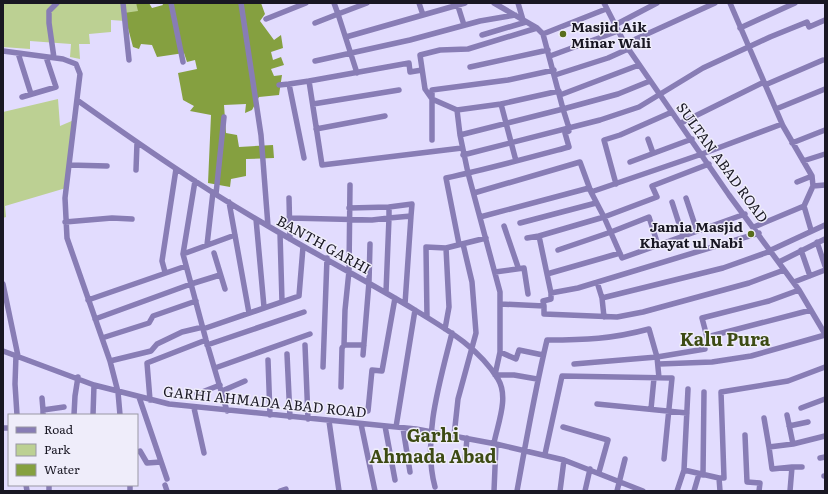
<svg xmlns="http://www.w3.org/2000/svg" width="828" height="494" viewBox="0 0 828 494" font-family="Literata,serif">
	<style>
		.green { fill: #bcd093 }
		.water { fill: #85a040 }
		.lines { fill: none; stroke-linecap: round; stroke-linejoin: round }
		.minor { stroke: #887db5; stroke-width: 5.5 }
		.poi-dot { fill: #586d1b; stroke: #efedfa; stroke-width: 1.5 }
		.labels { text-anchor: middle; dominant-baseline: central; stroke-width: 3; stroke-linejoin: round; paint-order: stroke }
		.poi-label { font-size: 14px; font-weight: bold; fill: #191723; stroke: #efedfa; text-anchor: start }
		.street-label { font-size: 14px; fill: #191723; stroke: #efedfa }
		.district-label { font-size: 18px; font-weight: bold; fill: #3d4b14; stroke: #efedfa }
	</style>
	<rect width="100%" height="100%" fill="#e2dcfe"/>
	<!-- green -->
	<path class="green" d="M3,3H136L139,11L125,21L111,20V32L89,34L90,44H79L80,59L70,57L71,44L30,41V49L3,47Z
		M58,99L60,126L74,120L66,188L5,206L6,217L3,218V112Z"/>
	<!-- water -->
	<path class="water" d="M136,3H149L152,8L163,5L162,3H261L265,14L260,21L274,40L281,35L283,48L271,52L273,60L281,57L284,65L271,69L274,76L282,75L279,95L259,97L252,110L245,113L246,104L224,105L226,133L237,135L239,147L273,145L274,158L246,159V176L231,179L230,187L208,183L211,115L190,111L194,106L183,100L178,73L197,69L195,60L187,62L184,53L157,57L152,45L141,44L139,49L133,47L124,13L138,11Z"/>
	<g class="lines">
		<!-- minor -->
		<path class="minor" d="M123,3L129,60
			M171,3L183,62
			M241,3L261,135L268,226
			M334,3L338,14L367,3
			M419,3L423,15
			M457,3L464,25
			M494,3L537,28L543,34L606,9
			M518,3L523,20
			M604,3L625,44L729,195L799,290L825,334
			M730,3L783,126L812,176L813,186L804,206L754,227
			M266,19L306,3
			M315,23L338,14L357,73
			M615,25L657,3
			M740,28L795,3
			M543,34L563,109L618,94L650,81
			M482,35L526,22
			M346,37L465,3
			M625,44L715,3
			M3,51L63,59L76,64L80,74L65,198L67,238L110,361L118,392L120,415
			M18,53L31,94
			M550,56L618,31
			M54,58L49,23V11L57,3
			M315,61L410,40L480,21L515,15
			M470,67L548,50
			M422,70L410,72L409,63L309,81L322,165L462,148
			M554,70L508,80L432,90V99L457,110L501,104L559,91
			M555,75L608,58L628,49
			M279,85L289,84
			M765,85L823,60
			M560,95L639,65
			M22,97L56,87L46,57
			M77,100C139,144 202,188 268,226C317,255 367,281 415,310C446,329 478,347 498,379C509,397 498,423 494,443
			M313,104L399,90
			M501,104L516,161
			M776,109L825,89
			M457,110L460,135
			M681,123L764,82
			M316,129L385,116
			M648,139L653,153
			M432,140V99L425,89L420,55L440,50L468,49L537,28
			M792,143L825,130
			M463,155L600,120L639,107L703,68L770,37L807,22L809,27L825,20
			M304,158L289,84L309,81
			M803,161L825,154
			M630,162L692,139
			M709,164L652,186L657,197L604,217L591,192L702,154L782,124
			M69,165L107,166
			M136,170L137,143
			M195,181L183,254L206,340L227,411
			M797,182L812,176
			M616,184L604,140L620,135L672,112
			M813,186L825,185
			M474,193L580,162L591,192
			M216,194L224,117
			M289,198L290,239
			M686,198L697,231
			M229,202L249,313
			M672,202L683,236
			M804,206L811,230
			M389,207L412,204L411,216
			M349,208L389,207V218L411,216L405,304
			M745,214L622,258L604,217L539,236L551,293L578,288L759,233
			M480,217L589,188
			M289,218L372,220L389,218L386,292
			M256,219L264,307
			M65,222L112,218L132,219
			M520,223L596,203
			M504,226L518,267
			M280,233L282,301
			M527,238L539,236
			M817,242L825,266
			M459,244L446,178C488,169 528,158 569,147L565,133L569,131V128L563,109L460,135L468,173L500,292V352L495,375H514L537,379
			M207,245L213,192
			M446,248L486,238
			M558,250L611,232L649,217L658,245
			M771,250L825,225
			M801,250L810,276
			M214,253L225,289
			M183,254L235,235
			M779,262L825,239
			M165,272L162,261L176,169
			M495,272L524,268L528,294
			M547,274L620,253
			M597,282L602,298
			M794,282L825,270
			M3,284L18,356
			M799,290L769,301L702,318L707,337L811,310
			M88,300L186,266
			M500,304L544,306V314L617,317L643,312L749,283L784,270
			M544,306L543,301L551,299V293
			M427,317L426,247L446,248L449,307L445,329
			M604,317L602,298L723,268L771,251
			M95,319L191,284L220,275
			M203,329L299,296L303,247
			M102,338L149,323L153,316L196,301
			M207,345L304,312
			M305,345L308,419
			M344,345H364
			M3,351L94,385L169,404L416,429L496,444L564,460L643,491
			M500,352L516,359L519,350L543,355
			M287,354L290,417
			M16,355L15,384L17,415
			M363,355L369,282L370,244
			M268,360L270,415
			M110,361L151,351L157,344L182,332L203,327
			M574,364L657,357L705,349
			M659,364L712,362L751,356L825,335
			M323,367L327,258
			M215,368L310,334
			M341,387L342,348L344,345L345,310L349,271L350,185
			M222,391L245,381
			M197,394L220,385
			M139,397L167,479
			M42,398L43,410
			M150,400L147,363L206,340
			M597,404L687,413
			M194,408L204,453
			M801,408L825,399
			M651,409L654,378
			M368,411L372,370L382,371L395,298
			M43,415V410L64,407
			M74,415L75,396L78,377
			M93,415L94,385
			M787,415L793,444
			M764,418L769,447L793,444L825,436
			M329,421L339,491
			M361,424L375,491
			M385,426L395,480
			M789,426L808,422
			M396,427L415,310
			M563,427L608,440L599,472
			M3,428H9
			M403,428L410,472
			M745,435L747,482L760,483L759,491
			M454,436L458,399L476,333L472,282L463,244
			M769,447L772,469L792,467L790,491
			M137,452L140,451L147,463L161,462
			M545,454L562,376L672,378L664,459
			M820,458L825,457
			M465,461L467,438
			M792,467H802
			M684,470L719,478
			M703,475L704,392
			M824,476H825
			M26,485L27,491
			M49,485V491
			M130,485V491
			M165,485L167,491
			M435,487C422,439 440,381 452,333
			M280,491L286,489
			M494,491L496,444
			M517,491C526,441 535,390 547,340C585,340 612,339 649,329L657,357L659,378
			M560,491L564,460
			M585,491L590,469
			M617,491L625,459
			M677,491L684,470L688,389
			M694,491L699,474
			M720,491L719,478H724L721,392L788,381L825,367"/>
	</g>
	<!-- markers -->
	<g class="poi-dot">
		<circle cx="563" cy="34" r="4"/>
		<circle cx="751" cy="234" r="4"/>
	</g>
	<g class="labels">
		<!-- poi labels -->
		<g class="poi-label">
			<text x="571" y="26">Masjid Aik<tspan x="571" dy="16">Minar Wali</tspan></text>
			<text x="743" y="226" text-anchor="end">Jamia Masjid<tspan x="743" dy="16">Khayat ul Nabi</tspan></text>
		</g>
		<!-- street labels -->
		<g class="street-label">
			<text transform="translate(723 162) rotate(54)">SULTAN ABAD ROAD</text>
			<text transform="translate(324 244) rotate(29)">BANTH GARHI</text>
			<text transform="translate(265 401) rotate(6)">GARHI AHMADA ABAD ROAD</text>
		</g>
		<!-- district labels -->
		<g class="district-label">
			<text x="725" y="338">Kalu Pura</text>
			<text x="433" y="434">Garhi<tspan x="433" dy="21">Ahmada Abad</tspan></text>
		</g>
	</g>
	<!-- border -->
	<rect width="828" height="494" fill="none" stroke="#191723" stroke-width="8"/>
	<!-- legend -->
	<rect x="8" y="414" width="130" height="72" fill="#efedfa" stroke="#9997a4"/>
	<rect x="16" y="427" width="20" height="6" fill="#887db5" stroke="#9997a4"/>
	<text x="44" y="434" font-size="12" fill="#191723">Road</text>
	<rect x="16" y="444" width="20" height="12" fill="#bcd093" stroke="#9997a4"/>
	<text x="44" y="454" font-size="12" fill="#191723">Park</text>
	<rect x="16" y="464" width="20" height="12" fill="#85a040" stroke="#9997a4"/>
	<text x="44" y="474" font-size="12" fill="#191723">Water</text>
</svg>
